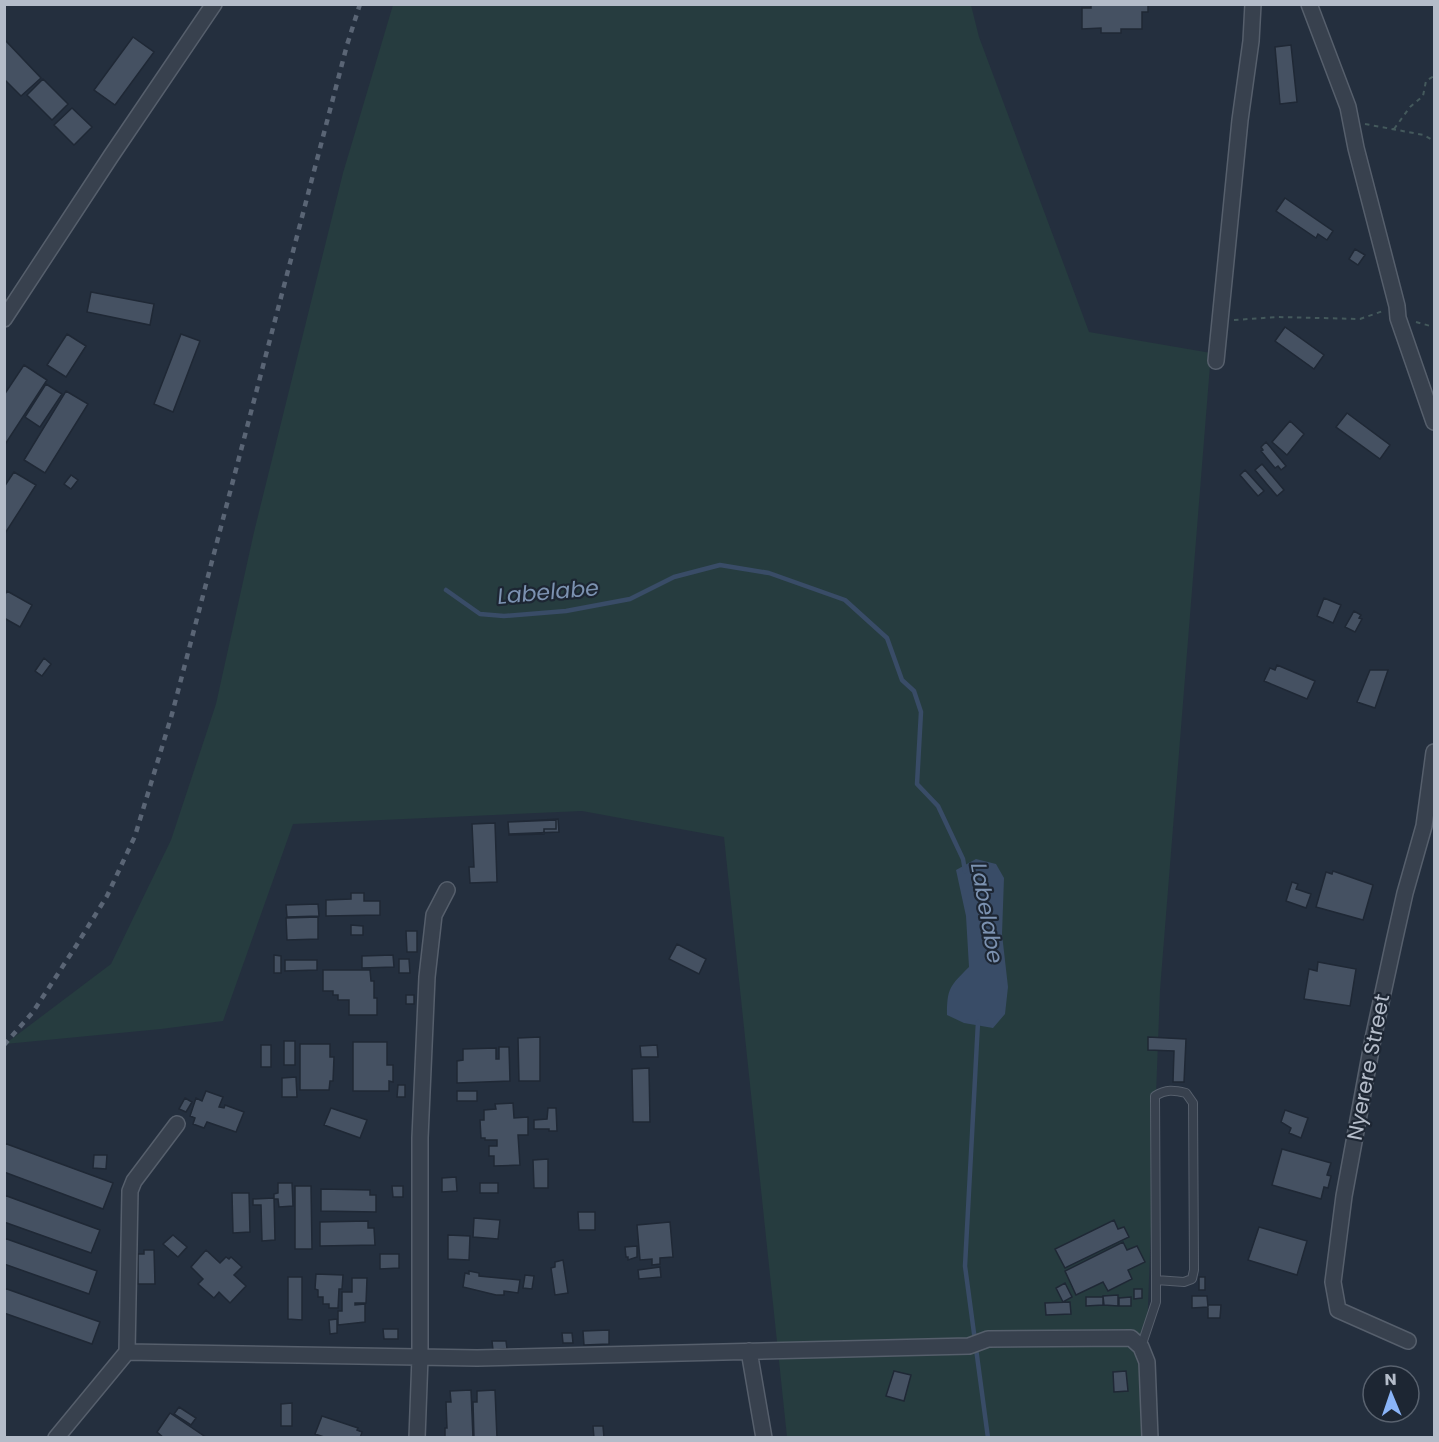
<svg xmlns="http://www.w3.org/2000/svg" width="1439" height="1442" viewBox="0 0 1439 1442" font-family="Poppins,sans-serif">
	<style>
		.green { fill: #263c3f }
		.water { fill: #394c67 }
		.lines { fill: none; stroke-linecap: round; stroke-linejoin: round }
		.stream { stroke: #394c67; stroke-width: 4.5 }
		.building { fill: #455162; stroke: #1f2835; stroke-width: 1.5 }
		.service-casing { stroke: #565f6c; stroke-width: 10 }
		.minor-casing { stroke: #565f6c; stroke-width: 18 }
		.path { stroke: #44595c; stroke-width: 2; stroke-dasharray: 4.5 4.5; stroke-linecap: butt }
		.service { stroke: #38414e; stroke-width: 8 }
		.minor { stroke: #38414e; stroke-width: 15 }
		.rail { stroke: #5a6575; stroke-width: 4.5; stroke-dasharray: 6 6; stroke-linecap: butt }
		.labels { text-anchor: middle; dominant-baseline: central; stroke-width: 4.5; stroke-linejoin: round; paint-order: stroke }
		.street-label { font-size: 21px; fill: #b4bcc9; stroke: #1d2633 }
		.water-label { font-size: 22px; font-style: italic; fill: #7c92b1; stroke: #1d2633 }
	</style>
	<rect width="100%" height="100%" fill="#242f3e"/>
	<!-- green -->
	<path class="green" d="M393,5H971L979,37L1089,332L1211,353L1160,990L1143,1437H787L724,837L582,811L293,824L223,1021L161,1029L5,1044L111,964L171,840L216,704L254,532L343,173Z"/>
	<!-- water -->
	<path class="water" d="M976,859L996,864L1004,878L1002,934L1008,987L1005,1014L993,1028L964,1023L947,1015C947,988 950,986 969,967L966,916L956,870Z"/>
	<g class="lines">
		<!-- stream -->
		<path class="stream" d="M446,590L480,614L504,616L566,611L630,599L674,577L720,565L769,573L845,600L887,638L902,680L914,691L921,712L917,784L938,806L963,859L965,871
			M978,1022L965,1266L988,1438"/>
	</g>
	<!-- building -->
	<path class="building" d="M1091,4H1148V12H1142V29H1121V33H1101V28L1082,29V8H1091Z
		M133,37L154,52L115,105L94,90Z
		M4,39L41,78L21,96L4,79Z
		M1291,45L1297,102L1280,104L1275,47Z
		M43,79L68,104L52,120L27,95Z
		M72,108L92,127L74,145L54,125Z
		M1285,198L1333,231L1327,240L1318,234L1316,238L1276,211Z
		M1355,249L1365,255L1358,265L1349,259Z
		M91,292L154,304L150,325L87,312Z
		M1285,327L1324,355L1314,369L1275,341Z
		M67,334L86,346L66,377L47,365Z
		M181,334L200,341L173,412L154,404Z
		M24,365L47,380L4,446V395Z
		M46,384L62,394L40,427L25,417Z
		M66,391L88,404L45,473L24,460Z
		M1347,413L1390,445L1380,459L1336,427Z
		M1290,421L1304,434L1287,455L1272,442Z
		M1266,442L1286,466L1281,470L1278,466L1275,468L1261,451L1263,450L1261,447Z
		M1262,464L1284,490L1277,496L1255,470Z
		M1245,470L1264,491L1258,496L1240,475Z
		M14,472L36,485L4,535V487Z
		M71,475L78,480L71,489L64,484Z
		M7,591L32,605L20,627L4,618V596Z
		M1324,598L1341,605L1333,623L1317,616Z
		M1354,611L1361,615L1359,618L1362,619L1355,632L1345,627Z
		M44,658L51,664L42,676L35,671Z
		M1277,665L1315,681L1307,699L1264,681L1270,668L1275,670Z
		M1370,670H1388L1375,708L1357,702Z
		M558,819L559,832L509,834L508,822Z
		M556,820V829H544V834L509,835L508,822Z
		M495,823L497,882L470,883L469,867H474L472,824Z
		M1333,871L1373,885L1363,920L1316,907L1326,872L1332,874Z
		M1292,882L1298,884L1296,889L1311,894L1306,908L1286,901Z
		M351,893H364V901H380V915L326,916V900L351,899Z
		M318,904L319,916L287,917L286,905Z
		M318,917V939L287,940L286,918Z
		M351,925L363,926V935H351Z
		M406,931H417V952H407Z
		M677,944L706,959L699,974L669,959Z
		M274,955L281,956V973H274Z
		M393,955L394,967L362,968V956Z
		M399,959H409L410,973H399Z
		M285,960H317V970L285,971Z
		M1318,962L1356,969L1350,1006L1304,999L1309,969L1317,971Z
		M323,970H370L371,981H374V998H377V1015H349V1000H338V995H333V991H323Z
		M406,995H414V1004H406Z
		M540,1037V1081H519L518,1038Z
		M1148,1037L1186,1039L1184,1082H1173L1174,1051L1148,1050Z
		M284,1041H295V1065H284Z
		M353,1042H387V1065H393V1082L389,1081V1091H353Z
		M300,1044H330V1057H334L333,1081H330L329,1090H300Z
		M261,1045H271V1067H261Z
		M657,1045L658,1057H641L640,1046Z
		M499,1047H509L510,1081L457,1083V1061L463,1060V1049L496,1048V1059H499Z
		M649,1068L650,1122H633L632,1069Z
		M296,1077L297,1097H282V1078Z
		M398,1085H405V1097H397Z
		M206,1091L223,1097L219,1107L224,1108L225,1105L244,1112L236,1132L207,1122L204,1128L193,1124L195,1118L190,1116L196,1098L202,1101Z
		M457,1091H477V1101H457Z
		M185,1098L192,1102L186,1112L179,1109Z
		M513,1103L514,1118L528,1117V1135H518L520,1165L494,1166V1156H489V1146H497V1140H485V1138H481L480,1120H484V1110L496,1109L495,1104Z
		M331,1108L367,1120L360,1138L324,1125Z
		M548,1108H556L557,1131H549V1129H534V1120L547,1119Z
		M1285,1110L1308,1118L1301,1138L1289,1133L1291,1128L1281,1122Z
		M4,1143L113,1183L103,1209L4,1172Z
		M1282,1149L1331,1163L1327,1175L1331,1176L1328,1188L1324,1187L1321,1199L1272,1185Z
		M94,1155H107L106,1169L93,1168Z
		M548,1159V1188H534L533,1160Z
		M456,1177L457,1191L442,1192V1178Z
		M278,1183H292L293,1206L279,1207L278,1199H274V1194L278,1193Z
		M480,1183H498V1193H480Z
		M295,1186H311L312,1249H295Z
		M392,1186H403V1197H393Z
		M321,1189L370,1190V1195H376V1212L321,1211Z
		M232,1193H249L250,1232L233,1233Z
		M4,1195L100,1230L91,1253L4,1222Z
		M274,1198L275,1240L262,1241L261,1205H253V1199Z
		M578,1212H595V1230H579Z
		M474,1218L500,1220L498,1239L473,1237Z
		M1114,1220L1118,1229L1124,1227L1129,1237L1065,1268L1055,1249Z
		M368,1221V1228H374L375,1245L320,1246V1222Z
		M670,1222L673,1257L660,1258V1264L652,1265V1259L640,1260L637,1225Z
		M1259,1227L1307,1241L1297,1275L1248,1260Z
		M173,1235L187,1247L178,1257L163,1244Z
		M448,1235L470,1236L469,1260L448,1259Z
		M4,1238L97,1271L89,1294L4,1264Z
		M1123,1242L1127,1250L1137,1246L1145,1262L1128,1270L1132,1279L1108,1291L1103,1282L1076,1295L1065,1271Z
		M637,1246V1257L628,1260V1257H626L625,1247Z
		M144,1250H154L155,1284H138V1254H144Z
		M206,1250L220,1263L226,1257L229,1259L231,1257L242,1267L234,1275L246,1286L230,1303L219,1292L214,1298L198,1284L203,1279L191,1267Z
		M380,1254H399V1268L380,1269Z
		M563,1260L568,1293L555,1295L551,1268L555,1267V1262Z
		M660,1267L661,1277L639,1279L638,1270Z
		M469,1271L479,1273V1276L520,1280L518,1293L504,1291V1295H496L463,1287L465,1273L469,1274Z
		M316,1274L343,1275L342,1289H339L338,1308H329V1304H323V1297H318V1290L315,1289Z
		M525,1275L534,1276L532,1289L523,1288Z
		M288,1277H302V1320L288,1319Z
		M1199,1277H1205V1290H1199Z
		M352,1278H367L366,1303H355V1305L365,1304V1322L338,1325V1311H342V1292H352Z
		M1065,1283L1072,1297L1063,1302L1056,1288Z
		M4,1288L100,1322L92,1344L4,1313Z
		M1134,1289H1142V1298L1134,1299Z
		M1118,1295V1306L1104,1305L1103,1296Z
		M1192,1296H1207L1208,1307L1192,1308Z
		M1086,1297H1103V1305L1086,1306Z
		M1131,1297V1306H1119V1298Z
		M1070,1302L1071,1314L1046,1315L1045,1303Z
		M1208,1305H1221L1220,1318H1208Z
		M337,1319V1333L330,1334L329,1320Z
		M383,1329H398V1339H384Z
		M609,1330V1344L584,1345L583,1331Z
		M562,1333H572L573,1343H563Z
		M492,1341H506L507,1349L493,1350Z
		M894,1371L911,1375L904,1401L886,1396Z
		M1126,1371L1128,1391L1114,1392L1113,1372Z
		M471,1390L473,1438H445V1428H447L446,1402H451L450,1391Z
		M495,1390L497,1438H474L473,1402H477V1391Z
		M292,1403V1426H281V1404Z
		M179,1407L196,1418L191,1425L174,1414Z
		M170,1413L207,1438H164L157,1432Z
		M322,1416L358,1428L357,1430L362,1432L360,1438H327L315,1434Z
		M593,1426H603L604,1438H594Z"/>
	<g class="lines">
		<!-- service casing -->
		<g class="service-casing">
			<path id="service" d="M1141,1347L1156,1302V1280L1155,1096C1166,1089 1174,1090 1186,1093L1193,1103L1194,1270L1192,1279L1184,1282L1156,1280"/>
		</g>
		<!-- minor casing -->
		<g class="minor-casing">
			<path id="minor" d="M1309,4L1348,107L1356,148L1397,306L1398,318L1434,422
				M4,319L111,156L214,4
				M1216,361L1240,120L1251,41L1253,4
				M1408,1341L1338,1310L1333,1282L1344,1196L1373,1039L1394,942L1405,893L1424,826L1434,752
				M749,1351L764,1438
				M127,1352L477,1358L969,1346L988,1339L1131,1338L1141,1347L1147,1362L1150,1438
				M56,1438L127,1352L130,1191L134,1181L177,1124
				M417,1438L420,1357V1138L427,977L434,915L447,890"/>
		</g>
		<!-- path -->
		<path class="path" d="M1365,124L1424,135L1434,141
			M1394,129L1410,107L1423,96L1426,81L1434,76
			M1234,320L1278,317L1360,319L1383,311
			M1416,322L1434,327"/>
		<!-- service -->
		<use href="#service" class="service"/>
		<!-- minor -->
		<use href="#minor" class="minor"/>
		<!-- rail -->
		<path class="rail" d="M4,1045L33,1012L76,946L107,896L135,836L172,714L347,45L360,4"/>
	</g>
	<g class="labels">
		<!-- street labels -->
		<g class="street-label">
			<text transform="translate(1368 1067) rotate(-79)">Nyerere Street</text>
		</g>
		<!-- water labels -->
		<g class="water-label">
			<text transform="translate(548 592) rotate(-5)">Labelabe</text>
			<text transform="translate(987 913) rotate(80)">Labelabe</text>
		</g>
	</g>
	<!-- border -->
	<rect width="1439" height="1442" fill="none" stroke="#b4bcc9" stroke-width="12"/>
	<!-- north arrow -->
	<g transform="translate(1391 1394) rotate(358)"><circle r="28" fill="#1d2633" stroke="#59626f" stroke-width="1.5"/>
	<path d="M0-4.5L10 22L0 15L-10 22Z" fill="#8ab4f8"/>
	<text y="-9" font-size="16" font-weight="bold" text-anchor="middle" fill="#b4bcc9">N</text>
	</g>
</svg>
